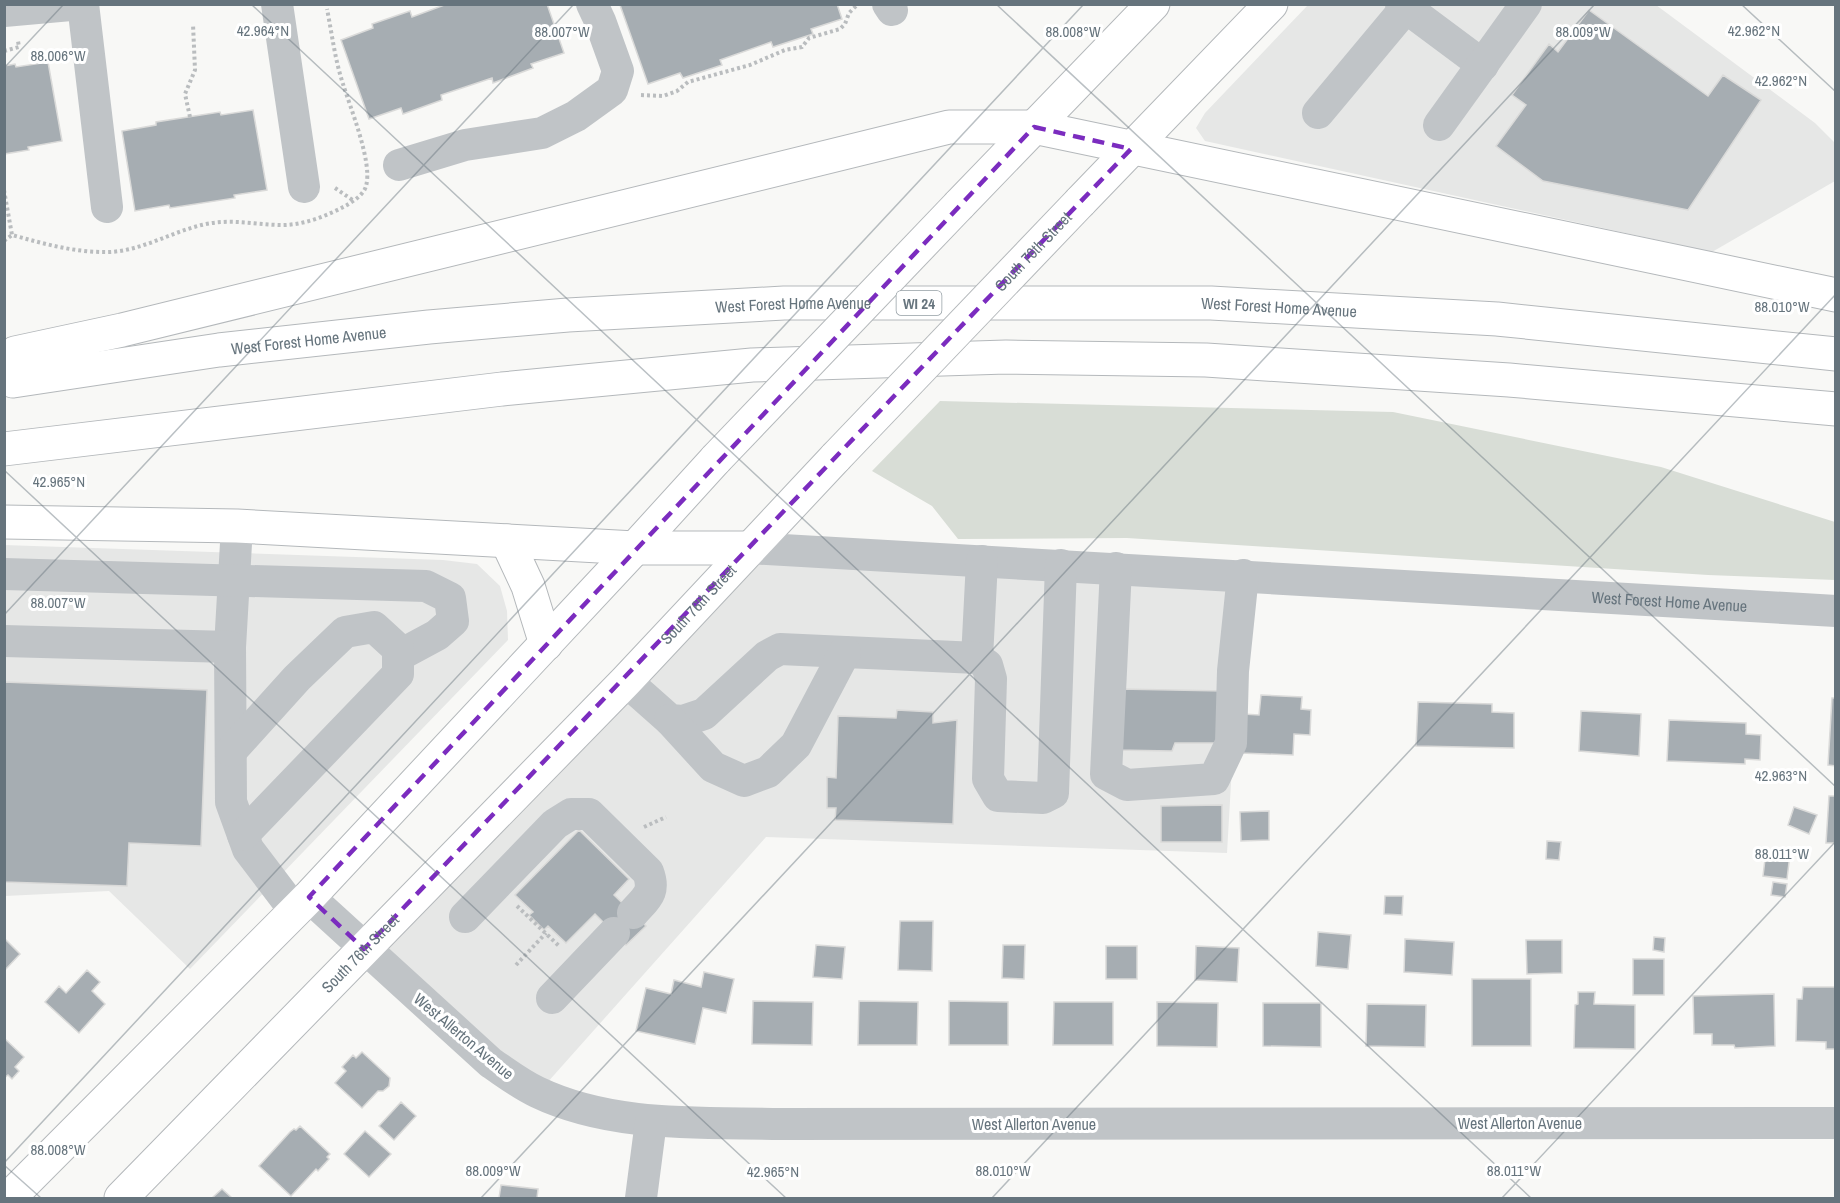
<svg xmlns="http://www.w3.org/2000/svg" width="1840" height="1203" viewBox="0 0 1840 1203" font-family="'Archivo Narrow',sans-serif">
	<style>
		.built { fill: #e6e7e6 }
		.green { fill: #d8ddd6 }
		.building { fill: #a6adb2; stroke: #dadad9; stroke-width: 1.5 }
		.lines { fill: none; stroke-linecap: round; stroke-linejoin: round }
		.major-casing { stroke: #b4b8bb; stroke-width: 35 }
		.path { stroke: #babdbf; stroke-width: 4; stroke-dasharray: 3 3; stroke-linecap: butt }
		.minor { stroke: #c0c4c7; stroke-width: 32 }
		.major { stroke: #fff; stroke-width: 33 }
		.major-bridge-casing { stroke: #b4b8bb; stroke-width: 35; stroke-linecap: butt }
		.major-bridge { stroke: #fff; stroke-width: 33 }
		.marked { fill: none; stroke: #7b2cbf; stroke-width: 4.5; stroke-dasharray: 12 8; stroke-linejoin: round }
		.ticks { fill: none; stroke: #66747d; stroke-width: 1.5; stroke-opacity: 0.45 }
		.labels { text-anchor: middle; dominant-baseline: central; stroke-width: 6; stroke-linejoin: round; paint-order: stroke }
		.shield { fill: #fff; stroke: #949ea4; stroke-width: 1.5 }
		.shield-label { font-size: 15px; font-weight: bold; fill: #66747d }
		.street-label { font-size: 16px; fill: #66747d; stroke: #fff }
		.ticks-label { font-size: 15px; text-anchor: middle; fill: #66747d; stroke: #fff; stroke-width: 6; stroke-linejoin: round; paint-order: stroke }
	</style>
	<rect width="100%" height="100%" fill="#f8f8f6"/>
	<!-- built -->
	<path class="built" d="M1308,5H1656L1815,123L1835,143V181L1712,252L1205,141L1196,128L1205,113Z
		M4,545L443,560L477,564L500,586L507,611L508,640L190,969L109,891L5,896Z
		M749,548L1243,575L1227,853L766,837L538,1093L364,949Z"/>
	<!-- green -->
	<path class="green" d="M940,401L1393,412L1661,467L1835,522V580L1708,575L1127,538L958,539L932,506L872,471Z"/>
	<!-- building -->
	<path class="building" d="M447,4H547L564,53L531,64L533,68L493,83L492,78L441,95L442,100L403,114L401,108L369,119L341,40L373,28L372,24L410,11L412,17Z
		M837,4L842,19L811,29L813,34L773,47L771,42L720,60L722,65L683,78L680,73L648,84L620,5Z
		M1589,10L1708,96L1723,75L1761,100L1688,210L1543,181L1496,146L1526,105L1512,95L1549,44L1558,52Z
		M48,62L62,141L28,147L29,150L4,154V66L15,64L16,67Z
		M253,110L267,190L234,195L235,198L170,208L169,205L135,211L122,131L156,125V122L220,112L221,115Z
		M4,682L207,690L201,846L129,843L127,886L4,882Z
		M1119,689L1224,691V743H1175L1172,751L1116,750Z
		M1261,695L1302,697L1301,709L1311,710L1310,735L1294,734L1293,755L1241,753L1243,714L1259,715Z
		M1832,698H1836V766L1828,765Z
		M1418,702L1492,704V712L1514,713V748L1416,746Z
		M897,710L933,712V723L957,720L953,824L835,820L836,808H827V777L836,778L838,716L896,718Z
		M1581,711L1641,714L1639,756L1579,751Z
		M1669,720L1746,723V734L1761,735L1760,760L1745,759V764L1667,761Z
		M1829,796H1836V843H1826Z
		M1222,805V842H1161V806Z
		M1794,807L1817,815L1809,834L1788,825Z
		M1269,811V840L1241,841L1240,812Z
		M579,830L629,879L614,895L646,926L626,945L595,914L566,943L548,926L544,930L529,915L533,912L515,895Z
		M1547,841L1561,842L1559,860L1546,859Z
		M1766,851L1790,854L1787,879L1763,876Z
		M1773,882L1787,884L1785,897L1771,895Z
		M1385,896H1403L1402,915L1384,914Z
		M900,921H933L932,971L898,970Z
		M1318,932L1351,935L1348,969L1316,966Z
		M1654,937L1665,938L1664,952L1653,950Z
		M5,939L20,954L5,970L4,969Z
		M1405,939L1454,942L1452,975L1404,972Z
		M1526,940H1562V973L1527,974Z
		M816,945L845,947L842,979L813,977Z
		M1003,945H1025L1024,979L1002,978Z
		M1106,946H1137V979H1106Z
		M1196,946L1239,948L1237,982L1195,980Z
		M1633,959H1664V995H1633Z
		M87,970L100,982L92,991L105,1004L79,1033L45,1002L59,986L66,993Z
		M704,972L734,979L726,1013L703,1008L695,1044L636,1031L646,988L671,994L674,980L701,987Z
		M1472,979H1531V1046H1472Z
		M1803,987H1836V1049H1826V1042L1796,1041L1797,999H1802Z
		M1578,992H1595L1594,1004L1635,1005V1049L1574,1048L1575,1005L1578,1004Z
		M1774,994L1775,1046L1735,1048L1734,1045H1712V1034H1694L1693,996Z
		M753,1001L813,1002L812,1045L752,1044Z
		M859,1001L918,1002L917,1045H858Z
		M949,1001L1008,1002V1045H949Z
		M1054,1002H1113V1045H1053Z
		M1157,1002L1218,1003L1217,1047L1157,1046Z
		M1263,1003H1321V1047L1263,1046Z
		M1367,1004L1426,1005L1425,1047L1366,1046Z
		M4,1038L24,1057L15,1067L19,1071L12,1079L8,1075L4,1078Z
		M362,1052L390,1078L389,1086L383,1091H378L362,1108L335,1083L346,1071L342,1067L353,1055L356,1058Z
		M401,1102L416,1116L394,1140L379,1126Z
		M300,1126L330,1154L327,1157L329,1159L318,1171L316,1169L291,1196L259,1166L290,1132L294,1129L296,1130Z
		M365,1131L391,1154L369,1177L344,1154Z
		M501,1185L538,1189L537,1198H499Z
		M222,1189L232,1198H212Z"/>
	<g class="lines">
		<!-- major casing -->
		<g class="major-casing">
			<g id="major">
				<path d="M1080,202L1271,4"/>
				<path d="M959,205L1153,4"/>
				<path d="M4,362L15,353L122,330L949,127H1034L1836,295"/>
				<path id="s2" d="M4,378L13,381L219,350L429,327L568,315L784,303H1211L1497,319L1836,354"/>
				<path d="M4,449L502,389L752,365L1006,357L1206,360L1509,380L1836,409"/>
				<path d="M4,522L237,526L635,548H749"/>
				<path d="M507,541L528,586L546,644"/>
				<path d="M9,1198L309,897L635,548L716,459"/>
				<path id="s3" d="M121,1198L626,681L836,457"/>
			</g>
		</g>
		<!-- path -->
		<path class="path" d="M4,51L19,47L18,41
			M641,95L663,96L677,91L688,82L750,65L785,50L802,47L809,38L840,29L845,24L849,13L857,5
			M190,117L185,94L195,70L193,24
			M335,188L354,201
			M4,190L12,235
			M4,241L12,235C45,244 76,253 110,252C144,250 173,231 206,224C232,219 253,224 278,225C302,226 327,216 347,205C355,200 364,194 366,186C373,163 350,107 343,84C335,60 332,34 327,9
			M644,827L666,817
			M517,906L559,946
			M516,965L546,933"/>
		<!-- minor -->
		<g class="minor">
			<path d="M83,4L107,207"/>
			<path d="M277,4L304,187"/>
			<path d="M888,4L892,10"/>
			<path d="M1401,4L1483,65"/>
			<path d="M4,11L82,4"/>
			<path d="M1318,113L1409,4"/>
			<path d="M1439,125L1526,4"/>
			<path d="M399,165L465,145L542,133L576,116L612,90L618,71L600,21L592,4"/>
			<path d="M237,526L230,647L231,802L248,849L295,911"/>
			<path id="s1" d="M749,548L1836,611"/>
			<path d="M1116,568L1106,774L1127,785L1214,779L1231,743L1233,671L1243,575"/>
			<path d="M4,574L426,586L450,598L453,621L437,635L398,656"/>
			<path d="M4,641L230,647"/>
			<path d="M977,658L982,561"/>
			<path d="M626,681L670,720L683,721L704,714L767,656L780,649L977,658L987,665L991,679L988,779L998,796L1043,798L1053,793L1061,565"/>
			<path d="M670,720L713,767L744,781L768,772L796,745L845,652"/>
			<path d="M231,751L297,678L345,632L374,627L398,649V674L243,835"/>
			<path d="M309,897L491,1063C506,1073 520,1084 537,1092C612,1128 701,1122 781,1124L1836,1123"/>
			<path d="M465,917L555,824L571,814H589L648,872C656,893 646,898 633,913"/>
			<path d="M552,998L614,933"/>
			<path d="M641,1198L651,1121"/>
		</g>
		<!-- major -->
		<use href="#major" class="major"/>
		<!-- major-bridge casing -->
		<g class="major-bridge-casing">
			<g id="major-bridge">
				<path id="s4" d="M836,457L1080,202"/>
				<path d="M716,459L959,205"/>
			</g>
		</g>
		<!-- major-bridge -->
		<use href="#major-bridge" class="major-bridge"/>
	</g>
	<!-- marked area -->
	<path class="marked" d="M1034,127L1131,149L364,949L309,897Z"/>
	<!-- ticks -->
	<path class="ticks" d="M251,4L1531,1198M996,4L1836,787M1741,4L1836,92M4,68L64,4M4,470L786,1198M4,615L574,4M4,1163L1084,4M4,1165L41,1198M481,1198L1595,4M992,1198L1836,294M1502,1198L1836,841"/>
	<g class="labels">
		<!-- shield labels -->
		<rect class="shield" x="896.5" y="291" width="45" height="24" rx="4.5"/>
		<g class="shield-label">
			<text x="919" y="303">WI 24</text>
		</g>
		<!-- street labels -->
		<g class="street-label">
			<text stroke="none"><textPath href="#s4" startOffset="285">South 76th Street</textPath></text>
			<text stroke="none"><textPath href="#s2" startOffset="794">West Forest Home Avenue</textPath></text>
			<text stroke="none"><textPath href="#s2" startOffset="1280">West Forest Home Avenue</textPath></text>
			<text stroke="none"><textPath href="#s2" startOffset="308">West Forest Home Avenue</textPath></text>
			<text stroke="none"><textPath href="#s1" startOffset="922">West Forest Home Avenue</textPath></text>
			<text stroke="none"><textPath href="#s3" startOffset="828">South 76th Street</textPath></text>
			<text stroke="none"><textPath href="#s3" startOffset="342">South 76th Street</textPath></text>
			<text transform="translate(464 1036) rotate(40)">West Allerton Avenue</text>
			<text x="1520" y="1123">West Allerton Avenue</text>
			<text x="1034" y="1124">West Allerton Avenue</text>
		</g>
	</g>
	<g class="ticks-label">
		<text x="263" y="36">42.964°N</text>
		<text x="1754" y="36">42.962°N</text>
		<text x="562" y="37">88.007°W</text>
		<text x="1073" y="37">88.008°W</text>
		<text x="1583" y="37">88.009°W</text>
		<text x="58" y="61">88.006°W</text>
		<text x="1781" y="86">42.962°N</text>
		<text x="1782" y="312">88.010°W</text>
		<text x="59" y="487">42.965°N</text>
		<text x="58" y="608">88.007°W</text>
		<text x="1781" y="781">42.963°N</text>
		<text x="1782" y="859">88.011°W</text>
		<text x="58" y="1155">88.008°W</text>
		<text x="493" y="1176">88.009°W</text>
		<text x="1003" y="1176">88.010°W</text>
		<text x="1514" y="1176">88.011°W</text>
		<text x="773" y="1177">42.965°N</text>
	</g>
	<!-- border -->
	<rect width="1840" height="1203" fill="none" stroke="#66747d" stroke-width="12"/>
</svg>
